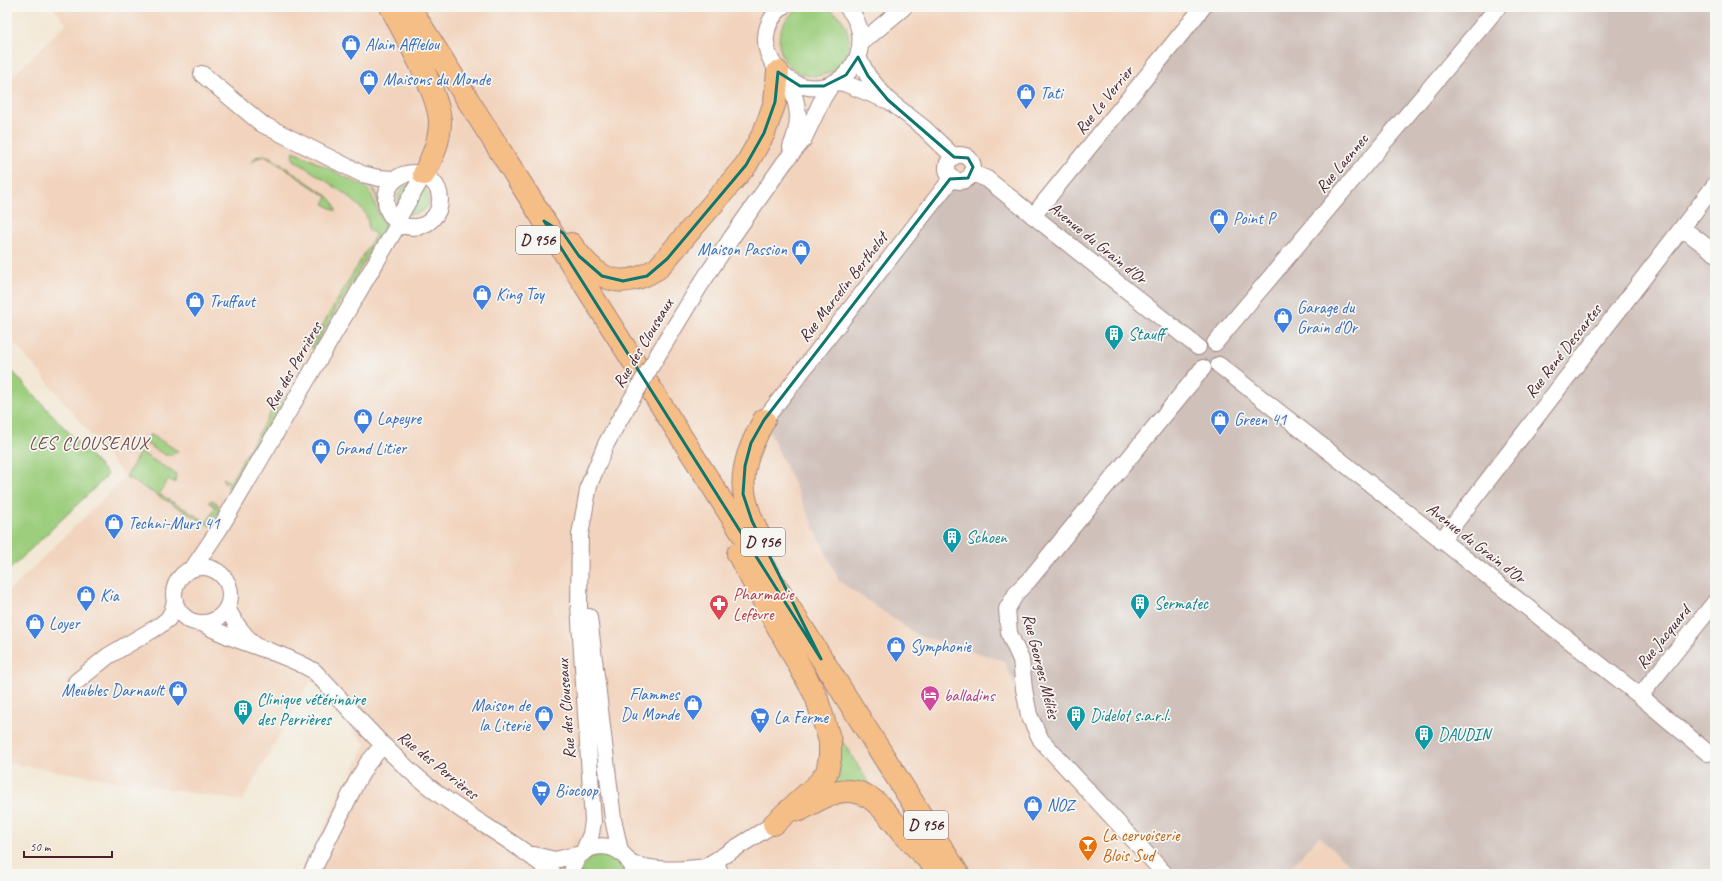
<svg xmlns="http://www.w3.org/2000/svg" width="1722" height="881" viewBox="0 0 1722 881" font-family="Caveat,sans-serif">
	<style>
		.built { fill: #f2d4be }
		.industrial { fill: #cfc0ba }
		.green { fill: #9cce7d; stroke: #737654 }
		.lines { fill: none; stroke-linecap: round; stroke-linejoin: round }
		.minor-casing { stroke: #9e8480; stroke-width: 18 }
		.highway-casing { stroke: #9e8480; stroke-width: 24 }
		.minor { stroke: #fff; stroke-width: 16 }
		.highway { stroke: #f6be87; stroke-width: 22 }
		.minor-bridge-casing { stroke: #9e8480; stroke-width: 18; stroke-linecap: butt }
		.minor-bridge { stroke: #fff; stroke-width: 16 }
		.marked { fill: none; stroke: #0f766e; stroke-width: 3; stroke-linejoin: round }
		.labels { text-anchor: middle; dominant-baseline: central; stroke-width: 3.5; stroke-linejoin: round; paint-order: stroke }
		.shield { fill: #f6f6f2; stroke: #7e6067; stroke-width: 1 }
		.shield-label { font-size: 16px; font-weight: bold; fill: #4a1f2b }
		.shop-label { font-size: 17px; fill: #366cbe; stroke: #f6f6f2; text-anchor: start }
		.street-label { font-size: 17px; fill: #4a1f2b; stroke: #f6f6f2 }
		.culture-label { font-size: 17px; fill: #0d838f; stroke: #f6f6f2; text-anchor: start }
		.health-label { font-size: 17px; fill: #be3a42; stroke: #f6f6f2; text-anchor: start }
		.hotel-label { font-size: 17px; fill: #b23c85; stroke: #f6f6f2; text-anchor: start }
		.food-label { font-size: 17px; fill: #c56008; stroke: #f6f6f2; text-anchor: start }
		.neighbourhood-label { font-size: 18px; letter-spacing: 1px; fill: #754a48; stroke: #f6f6f2 }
	</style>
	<rect width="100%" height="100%" fill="#f6f6f2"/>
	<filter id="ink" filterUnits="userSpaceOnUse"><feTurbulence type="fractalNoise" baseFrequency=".025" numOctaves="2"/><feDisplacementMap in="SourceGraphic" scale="8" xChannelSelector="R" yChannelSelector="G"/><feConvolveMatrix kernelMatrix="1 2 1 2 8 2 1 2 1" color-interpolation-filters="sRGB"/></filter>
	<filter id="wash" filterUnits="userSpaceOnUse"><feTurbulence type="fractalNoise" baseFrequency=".012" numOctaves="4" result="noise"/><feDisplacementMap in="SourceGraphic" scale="16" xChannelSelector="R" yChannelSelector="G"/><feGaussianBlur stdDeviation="0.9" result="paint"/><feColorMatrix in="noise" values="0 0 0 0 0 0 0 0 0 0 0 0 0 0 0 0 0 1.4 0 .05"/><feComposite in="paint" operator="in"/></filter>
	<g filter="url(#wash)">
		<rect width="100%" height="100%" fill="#f3e8d5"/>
		<!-- built -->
		<path class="built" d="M53,7H954L967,11L972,7H1203L917,635L1004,661L1042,740L1165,874H324L305,866L366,745L311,680L242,801L7,763V593L125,477L38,370L7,336V82L66,24Z
			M1319,835L1359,874H1285Z"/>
		<!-- industrial -->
		<path class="industrial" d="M1203,7H1715V874H1359L1319,836L1285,874H1165L1041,740L1004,661L917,635L839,581L764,420L942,190L987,179L1033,216Z"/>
		<!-- green -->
		<path class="green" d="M779 41a35 35 0 1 1 70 0a35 35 0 1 1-70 0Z
			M294,151L365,187C374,195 374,203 378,213C380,218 384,222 384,228L315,346L312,348L310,347L376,234L368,230C369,224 368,217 364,212C352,195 313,173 294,160L292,155Z
			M263,155L270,157L328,196L334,203L336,211L324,204L327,197L266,156L257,158L251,163L256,157Z
			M361,181C379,186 376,196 382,211C384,216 387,220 389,226L384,236L383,234L386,229V223L380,212L376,196L371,188Z
			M412,183L399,205C396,194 401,186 412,183Z
			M422,186C437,200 425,218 406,213Z
			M12,371L108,475L7,572V375Z
			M281,395L284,399L230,492L228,488L229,484L224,483L223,478L230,482Z
			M150,434L178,451L172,455H165L145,443Z
			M140,452L176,474L175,483L168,479L159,494L207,522L216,507L209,502L212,500L217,503L220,509L210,526L126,477Z
			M830,722L872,788L833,786Z
			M598,854C613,854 622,860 625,874H580C582,863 588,858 598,854Z"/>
	</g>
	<g filter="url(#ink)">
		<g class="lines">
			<!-- minor casing -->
			<g class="minor-casing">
				<path id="minor" d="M782,7C738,44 793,111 840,79C849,73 857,62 859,52C863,35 859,20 847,7
					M861,43L904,7
					M858,57L868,76L888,100L924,128L954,157
					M202,74L262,124L362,174L379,178L394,179
					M788,80C799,105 802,121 791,147
					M836,82L844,83L886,100
					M947 168a13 13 0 1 1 26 0a13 13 0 1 1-26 0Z
					M386 200a27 27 0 1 1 54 0a27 27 0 1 1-54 0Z
					M972,173L987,179L1198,347
					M1033,216L1203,7
					M1682,228L1715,253
					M1215,343L1498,7
					M660,351L699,287L732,237L784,163L803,140L823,98L832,84
					M1219,365L1640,696L1708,753
					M764,420L952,178
					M1441,541L1715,185
					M174 595a28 28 0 1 1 56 0a28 28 0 1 1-56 0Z
					M193,568L220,528L396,228L399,217L424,174
					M227,608C235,623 242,634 255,645
					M589,617L613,819L620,851
					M202,623C237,644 279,650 314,671C352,711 388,755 432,789C471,819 516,842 554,874
					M76,682L108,656L159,626L168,619L172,612L175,601
					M1640,696L1715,602
					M583,853L591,834L593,821L579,606L580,535L589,485L606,444L617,424
					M534,855L555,860L581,854
					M715,861L721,874
					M631,864C661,872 676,870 706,867
					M311,874L356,783L367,764L383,745
					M572,874C575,837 628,837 633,874
					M694,874L774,824
					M1165,874L1041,740L1029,715L1024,689L1021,660L1009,633L1007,609L1017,592L1029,580L1203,368"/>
			</g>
			<!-- highway casing -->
			<g class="highway-casing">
				<path id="highway" d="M391,7C405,35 439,93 440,122C440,141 432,158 424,174
					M409,7L958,874
					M571,244C596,279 619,293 658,268L746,165L764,133L775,102L778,72
					M764,420C736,472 737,495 765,547
					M738,554L816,696L830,741V758L827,772L819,783L774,824
					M800,810C814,802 831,791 848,791C873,791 888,815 902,832C913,844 925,856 936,868"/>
			</g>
			<!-- minor -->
			<use href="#minor" class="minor"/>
			<!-- highway -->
			<use href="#highway" class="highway"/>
			<!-- minor-bridge casing -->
			<g class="minor-bridge-casing">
				<path id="minor-bridge" d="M617,424L660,351"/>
			</g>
			<!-- minor-bridge -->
			<use href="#minor-bridge" class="minor-bridge"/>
		</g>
	</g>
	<!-- marked area -->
	<path class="marked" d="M858,57L868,76L888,100L954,157L968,158L973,167L968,178L950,179L764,420L751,443L745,466L743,494L752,521L821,659L544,221L563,233L579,256L602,276L623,281L647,276L667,259L746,165L764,133L775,102L778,72L800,86H824L846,75Z"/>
	<!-- icons -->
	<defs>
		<g id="shop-pin" transform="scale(1)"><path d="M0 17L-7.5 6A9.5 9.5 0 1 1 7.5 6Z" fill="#3f7fe0" stroke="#f6f6f2"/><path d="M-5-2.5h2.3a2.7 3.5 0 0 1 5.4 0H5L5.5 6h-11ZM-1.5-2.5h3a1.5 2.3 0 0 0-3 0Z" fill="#fff"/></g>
		<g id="building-pin" transform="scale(1)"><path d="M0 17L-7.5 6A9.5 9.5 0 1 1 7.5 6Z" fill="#0f9aa8" stroke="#f6f6f2"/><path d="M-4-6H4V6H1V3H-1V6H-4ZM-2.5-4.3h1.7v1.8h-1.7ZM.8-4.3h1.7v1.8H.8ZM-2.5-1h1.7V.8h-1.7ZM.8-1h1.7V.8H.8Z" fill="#fff"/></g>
		<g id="pharmacy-pin" transform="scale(1)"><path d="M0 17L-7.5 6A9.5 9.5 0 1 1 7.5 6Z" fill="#e0444e" stroke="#f6f6f2"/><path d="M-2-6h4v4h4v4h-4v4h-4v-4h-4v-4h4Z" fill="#fff"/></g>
		<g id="hotel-pin" transform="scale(1)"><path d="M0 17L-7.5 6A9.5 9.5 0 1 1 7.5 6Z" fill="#d1479c" stroke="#f6f6f2"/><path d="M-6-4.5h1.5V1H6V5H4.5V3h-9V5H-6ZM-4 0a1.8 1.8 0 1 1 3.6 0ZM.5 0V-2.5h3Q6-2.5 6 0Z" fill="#fff"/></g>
		<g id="supermarket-pin" transform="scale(1)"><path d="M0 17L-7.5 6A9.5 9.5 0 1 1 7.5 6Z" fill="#3f7fe0" stroke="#f6f6f2"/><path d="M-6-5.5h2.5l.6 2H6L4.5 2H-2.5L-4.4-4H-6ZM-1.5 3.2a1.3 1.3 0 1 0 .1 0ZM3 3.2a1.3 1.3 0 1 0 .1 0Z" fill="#fff"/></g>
		<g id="bar-pin" transform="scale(1)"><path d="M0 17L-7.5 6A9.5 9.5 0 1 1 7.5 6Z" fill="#e8710a" stroke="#f6f6f2"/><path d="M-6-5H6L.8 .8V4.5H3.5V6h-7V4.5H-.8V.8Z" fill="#fff"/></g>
	</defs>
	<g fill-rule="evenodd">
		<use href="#shop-pin" x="351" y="44"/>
		<use href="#shop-pin" x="369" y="79"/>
		<use href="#shop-pin" x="1026" y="93"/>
		<use href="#shop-pin" x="1219" y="218"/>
		<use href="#shop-pin" x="801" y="249"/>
		<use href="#shop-pin" x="482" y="294"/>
		<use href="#shop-pin" x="195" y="301"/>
		<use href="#shop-pin" x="1283" y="317"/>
		<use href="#building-pin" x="1114" y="334"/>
		<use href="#shop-pin" x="363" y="418"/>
		<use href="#shop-pin" x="1220" y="419"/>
		<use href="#shop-pin" x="321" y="448"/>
		<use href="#shop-pin" x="114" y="523"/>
		<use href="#building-pin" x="952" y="537"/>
		<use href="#shop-pin" x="86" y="595"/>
		<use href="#building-pin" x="1140" y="603"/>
		<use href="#pharmacy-pin" x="719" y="604"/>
		<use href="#shop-pin" x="35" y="623"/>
		<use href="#shop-pin" x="896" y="646"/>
		<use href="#shop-pin" x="178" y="690"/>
		<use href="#hotel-pin" x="930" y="695"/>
		<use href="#shop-pin" x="693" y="704"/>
		<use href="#building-pin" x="243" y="709"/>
		<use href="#shop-pin" x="544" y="715"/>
		<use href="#building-pin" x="1076" y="715"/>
		<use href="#supermarket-pin" x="760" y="717"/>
		<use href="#building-pin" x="1424" y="734"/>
		<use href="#supermarket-pin" x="541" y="790"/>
		<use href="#shop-pin" x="1033" y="805"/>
		<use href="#bar-pin" x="1088" y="845"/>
	</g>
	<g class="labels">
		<!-- shield labels -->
		<g class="shield">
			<rect x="516" y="226" width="44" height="28" rx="3"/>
			<rect x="741" y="528" width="44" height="28" rx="3"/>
			<rect x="904" y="811" width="44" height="28" rx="3"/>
		</g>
		<g class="shield-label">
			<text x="538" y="240">D 956</text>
			<text x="763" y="542">D 956</text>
			<text x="926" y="825">D 956</text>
		</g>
		<!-- shop labels -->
		<g class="shop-label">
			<text x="365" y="44">Alain Afflelou</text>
			<text x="383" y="79">Maisons du Monde</text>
			<text x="1040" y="93">Tati</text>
			<text x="1233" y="218">Point P</text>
			<text x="787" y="249" text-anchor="end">Maison Passion</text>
			<text x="496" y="294">King Toy</text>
			<text x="209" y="301">Truffaut</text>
			<text x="1297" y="307">Garage du<tspan x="1297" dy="20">Grain d'Or</tspan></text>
			<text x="377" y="418">Lapeyre</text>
			<text x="1234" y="419">Green 41</text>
			<text x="335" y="448">Grand Litier</text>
			<text x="128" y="523">Techni-Murs 41</text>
			<text x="100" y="595">Kia</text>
			<text x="49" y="623">Loyer</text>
			<text x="910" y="646">Symphonie</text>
			<text x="164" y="690" text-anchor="end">Meubles Darnault</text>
			<text x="679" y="694" text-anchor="end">Flammes<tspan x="679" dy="20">Du Monde</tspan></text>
			<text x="530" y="705" text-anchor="end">Maison de<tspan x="530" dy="20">la Literie</tspan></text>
			<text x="774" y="717">La Ferme</text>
			<text x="555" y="790">Biocoop</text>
			<text x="1047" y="805">NOZ</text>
		</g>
		<!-- street labels -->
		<g class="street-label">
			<text transform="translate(1104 100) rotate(-51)">Rue Le Verrier</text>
			<text transform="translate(1342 163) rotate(-50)">Rue Laennec</text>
			<text transform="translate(1098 243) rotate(39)">Avenue du Grain d'Or</text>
			<text transform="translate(843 287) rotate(-52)">Rue Marcelin Berthelot</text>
			<text transform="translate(643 343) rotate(-59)">Rue des Clouseaux</text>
			<text transform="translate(1563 351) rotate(-52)">Rue René Descartes</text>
			<text transform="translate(293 366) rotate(-60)">Rue des Perrières</text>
			<text transform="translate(1476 543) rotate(38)">Avenue du Grain d'Or</text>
			<text transform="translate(1663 637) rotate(-51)">Rue Jacquard</text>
			<text transform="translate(1041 666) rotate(76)">Rue Georges Méliès</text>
			<text transform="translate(566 709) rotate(-94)">Rue des Clouseaux</text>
			<text transform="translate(438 765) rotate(39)">Rue des Perrières</text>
		</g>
		<!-- culture labels -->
		<g class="culture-label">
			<text x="1128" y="334">Stauff</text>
			<text x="966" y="537">Schoen</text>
			<text x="1154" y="603">Sermatec</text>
			<text x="257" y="699">Clinique vétérinaire<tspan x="257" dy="20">des Perrières</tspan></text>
			<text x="1090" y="715">Didelot s.a.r.l.</text>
			<text x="1438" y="734">DAUDIN</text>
		</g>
		<!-- health labels -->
		<g class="health-label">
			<text x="733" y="594">Pharmacie<tspan x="733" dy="20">Lefèvre</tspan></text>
		</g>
		<!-- hotel labels -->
		<g class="hotel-label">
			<text x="944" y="695">balladins</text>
		</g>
		<!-- food labels -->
		<g class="food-label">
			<text x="1102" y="835">La cervoiserie<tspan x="1102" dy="20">Blois Sud</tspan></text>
		</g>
		<!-- neighbourhood labels -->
		<g class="neighbourhood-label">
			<text x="89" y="443">LES CLOUSEAUX</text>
		</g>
	</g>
	<!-- margin -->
	<rect width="1722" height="881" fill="none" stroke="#f6f6f2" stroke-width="24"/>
	<!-- scale -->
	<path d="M24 851v6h88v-6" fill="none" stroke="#4a1f2b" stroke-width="2"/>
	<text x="30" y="851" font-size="12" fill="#4a1f2b" stroke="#f6f6f2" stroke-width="3" paint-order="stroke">50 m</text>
</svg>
